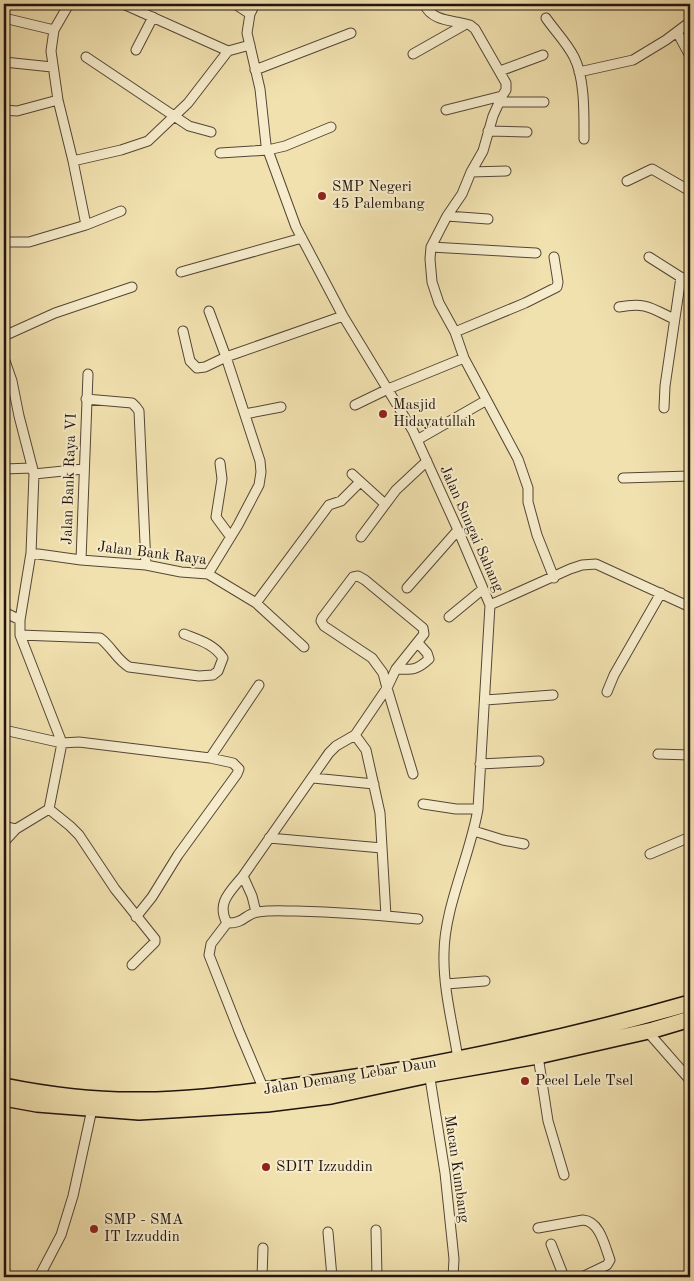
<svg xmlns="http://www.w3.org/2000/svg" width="694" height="1281" viewBox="0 0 694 1281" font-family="'Old Standard TT',serif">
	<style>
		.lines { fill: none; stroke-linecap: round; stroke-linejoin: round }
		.street-casing { stroke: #544636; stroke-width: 11 }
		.highway-casing { stroke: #20130d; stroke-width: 18 }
		.street { stroke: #f6eccb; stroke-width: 9 }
		.highway { stroke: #f1e1af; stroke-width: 15 }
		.poi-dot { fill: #8f2418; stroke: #f6eccb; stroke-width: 2 }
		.labels { text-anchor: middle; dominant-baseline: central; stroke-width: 4; stroke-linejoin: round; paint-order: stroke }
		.poi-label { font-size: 15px; fill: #20130d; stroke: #f6eccb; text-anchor: start }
		.street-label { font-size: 15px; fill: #20130d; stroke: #f6eccb }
	</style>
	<rect width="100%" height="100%" fill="#f1e1af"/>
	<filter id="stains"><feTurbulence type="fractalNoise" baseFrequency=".004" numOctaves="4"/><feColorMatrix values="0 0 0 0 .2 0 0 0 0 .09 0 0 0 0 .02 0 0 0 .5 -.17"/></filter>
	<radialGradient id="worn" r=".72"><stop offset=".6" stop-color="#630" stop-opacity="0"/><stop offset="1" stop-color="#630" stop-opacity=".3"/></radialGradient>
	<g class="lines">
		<!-- street casing -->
		<g class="street-casing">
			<path id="street" d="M123,4L228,51L250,45
				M235,4L250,14
				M255,4L250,14L247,33L260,89L266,145L296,227L343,316L413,431L458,530L490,605L478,809C470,856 444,908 444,954C443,989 453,1025 458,1059
				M424,4C432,21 450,20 466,24
				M4,18L54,30
				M546,18C555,31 567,43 574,57C585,78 584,115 584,139
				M677,32L690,56
				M136,50L153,17
				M413,54L466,24L470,25L475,29L506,83V90L502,96L493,116L483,151L471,172L462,194L447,216L431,247L430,259L432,282L439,303L455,332L464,358L518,459L528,488V502L537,535L554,578
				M86,57L189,126L211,132
				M4,62L52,67
				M255,70L351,33
				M500,71L543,55
				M579,72L633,60L666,40L690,22
				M500,102H544
				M4,110L17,111L58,100
				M446,110L502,96
				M488,131L527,132
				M220,153L268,150L285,146L331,127
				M73,161L121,150L148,141L188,103L228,51
				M471,172L506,171
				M627,181L652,169L690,191
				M447,216L488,219
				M86,225L121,211
				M4,242H29L86,225L73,161L58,100L51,51L54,30L69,4
				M431,247L536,253
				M649,257L690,283
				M181,272L302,238
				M619,307C646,302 651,308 674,319
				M183,331L190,361L197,368L205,367L226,357L343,316
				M455,332L525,303L557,287L558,282L554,257
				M4,336L55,313L132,287
				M4,358L12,381L19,416L34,474L31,553L20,620V635L62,743L49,809L16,829L4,842
				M86,399L132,403L136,407L139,411L146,565
				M355,405L388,389L464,358
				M664,408L665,386L681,277
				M245,414L281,407
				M417,440L485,401
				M220,463L222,479L216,517L230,536
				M4,469L32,468
				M34,474L83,469
				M352,474L385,504
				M623,478L690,476
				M361,537L396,490L427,461
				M31,553L81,560L146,565L181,572L208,574L256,603L304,647
				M81,560L88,374
				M208,574L238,525L259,485L261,472L260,461L226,357L209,311
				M407,588L458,530
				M256,603L329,505L341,501L360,482
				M490,605L570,569L582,565L596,564L690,607
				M4,612L20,620
				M449,617L483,589
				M20,635L100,638C111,646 117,660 129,667L199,676L213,675L218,671L223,658C214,644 199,640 184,634
				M396,669C413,670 417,670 429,659L427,653L418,643
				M607,692L614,675L661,593
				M485,700L553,695
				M4,730L62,743L79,742L210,758L233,763L239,769L237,774L178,855L152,897L136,917
				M355,735L366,750L380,813L386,916
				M658,754L690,755
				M210,758L259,685
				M480,764L539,761
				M313,778L374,784
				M423,804L456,809H478
				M49,809L70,826L79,835L115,889L155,939V942L132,965
				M4,826L16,829
				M474,831L503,840L524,844
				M269,838L382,848
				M650,854L690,837
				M243,876L252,896L256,912
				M227,923C244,924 246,913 258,912C270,910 284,911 296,911C337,912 378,915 418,919
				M446,984L485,981
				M647,1031L690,1080
				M538,1056L548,1121L564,1175
				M429,1072L445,1173L454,1259L453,1277
				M264,1090L239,1031L209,955L211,944L227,923C216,903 230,892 243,876L329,753L336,746L355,735L387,688L396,669L424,634L423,628L365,580L358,576L353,577L322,618L321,621L324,626L372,658L383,673L387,688L413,774
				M538,1228L583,1220C600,1221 605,1247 610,1260L607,1265L582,1277
				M376,1230L377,1277
				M328,1232L332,1277
				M551,1244L564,1277
				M39,1277L61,1235L73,1196L92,1109
				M262,1277L263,1248"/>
		</g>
		<!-- highway casing -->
		<g class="highway-casing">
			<path id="highway" d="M4,1086C49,1095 97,1101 143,1100C184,1100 224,1095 264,1090C308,1084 351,1078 395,1071C494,1053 593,1031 690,1003
				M4,1098L37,1104L139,1112L267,1104L331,1096L429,1075L538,1056L653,1030L690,1019"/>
		</g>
		<!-- street -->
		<use href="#street" class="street"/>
		<!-- highway -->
		<use href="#highway" class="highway"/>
	</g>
	<!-- markers -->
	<g class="poi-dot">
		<circle cx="322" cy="196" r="5"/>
		<circle cx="383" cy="414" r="5"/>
		<circle cx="525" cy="1081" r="5"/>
		<circle cx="266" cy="1167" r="5"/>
		<circle cx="94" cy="1229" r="5"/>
	</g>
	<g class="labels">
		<!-- poi labels -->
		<g class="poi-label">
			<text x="332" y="187">SMP Negeri<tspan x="332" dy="17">45 Palembang</tspan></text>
			<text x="393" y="405">Masjid<tspan x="393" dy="17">Hidayatullah</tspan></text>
			<text x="535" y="1081">Pecel Lele Tsel</text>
			<text x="276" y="1167">SDIT Izzuddin</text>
			<text x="104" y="1220">SMP - SMA<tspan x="104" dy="17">IT Izzuddin</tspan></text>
		</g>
		<!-- street labels -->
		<g class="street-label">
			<text transform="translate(70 479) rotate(-88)">Jalan Bank Raya VI</text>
			<text transform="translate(471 529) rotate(66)">Jalan Sungai Sahang</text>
			<text transform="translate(152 554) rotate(7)">Jalan Bank Raya</text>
			<text transform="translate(350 1077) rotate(-9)">Jalan Demang Lebar Daun</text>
			<text transform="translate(456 1169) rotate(82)">Macan Kumbang</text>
		</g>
	</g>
	<!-- margin -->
	<rect width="694" height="1281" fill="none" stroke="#f1e1af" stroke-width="20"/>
	<rect x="5" y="5" width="684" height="1271" fill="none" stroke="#20130d" stroke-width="2.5"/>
	<rect x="10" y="10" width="674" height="1261" fill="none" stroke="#20130d"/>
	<rect width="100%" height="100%" filter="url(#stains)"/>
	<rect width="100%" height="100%" fill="url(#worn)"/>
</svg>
